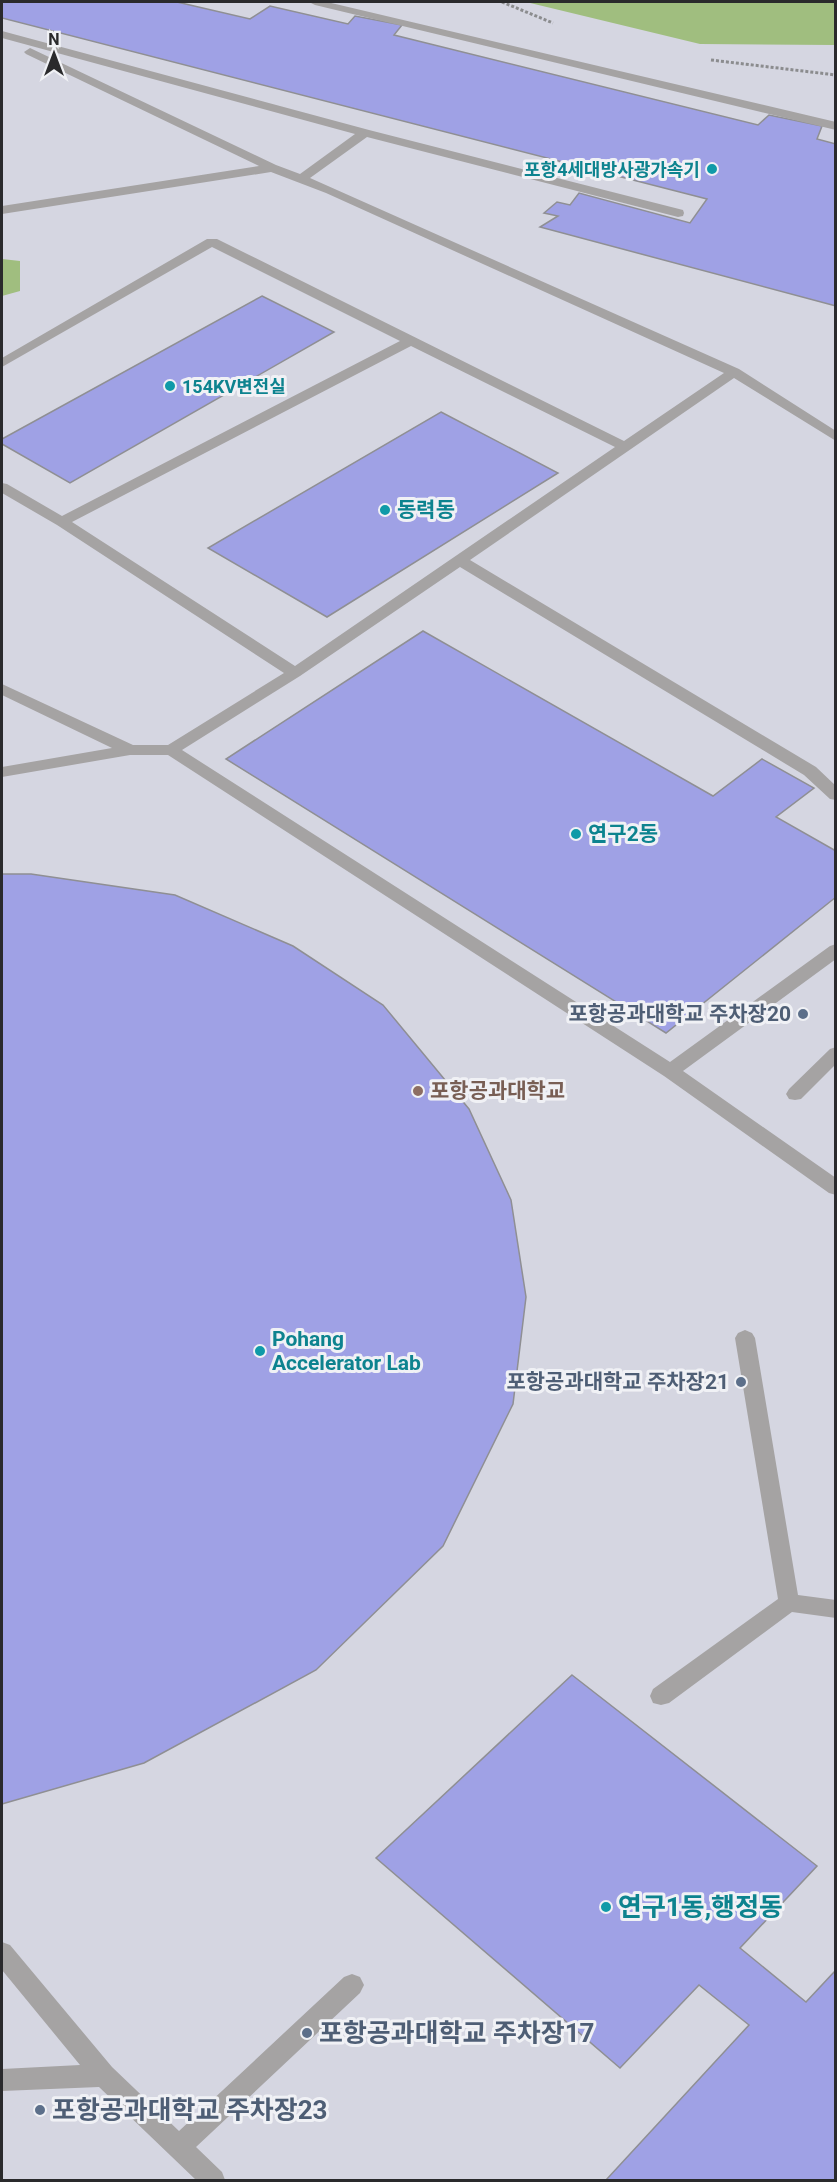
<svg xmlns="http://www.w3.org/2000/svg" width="837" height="2182" viewBox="0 0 837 2182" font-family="Roboto,'Noto Sans KR',sans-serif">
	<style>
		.built { fill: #d5d6e1 }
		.green { fill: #a0be7f }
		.building { fill: #9fa1e5; stroke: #8f8f93; stroke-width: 1.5 }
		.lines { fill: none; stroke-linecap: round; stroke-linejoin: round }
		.path { stroke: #8b8c8e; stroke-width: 3; stroke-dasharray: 3 2; stroke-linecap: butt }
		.lane { fill: #a5a3a3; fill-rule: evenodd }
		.culture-dot { fill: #0f9aa8; stroke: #f0f1f5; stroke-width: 2 }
		.service-dot { fill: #5c6f8a; stroke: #f0f1f5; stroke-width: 2 }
		.education-dot { fill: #8d6e63; stroke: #f0f1f5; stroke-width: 2 }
		.labels { text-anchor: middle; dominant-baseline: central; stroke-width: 6; stroke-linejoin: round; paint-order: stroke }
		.far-culture-label { font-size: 18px; font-weight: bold; fill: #0d838f; stroke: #f0f1f5; text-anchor: end }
		.culture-label { font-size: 21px; font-weight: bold; fill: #0d838f; stroke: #f0f1f5; text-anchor: start }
		.service-label { font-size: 21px; font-weight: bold; fill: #4e5e75; stroke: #f0f1f5; text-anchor: end }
		.education-label { font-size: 21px; font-weight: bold; fill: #785e54; stroke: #f0f1f5; text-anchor: start }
		.near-culture-label { font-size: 26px; font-weight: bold; fill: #0d838f; stroke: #f0f1f5; text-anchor: start }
		.near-service-label { font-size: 26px; font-weight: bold; fill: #4e5e75; stroke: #f0f1f5; text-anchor: start }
	</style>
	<rect width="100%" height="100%" fill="#e3e4e7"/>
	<!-- built -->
	<path class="built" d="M2,2H835V2180H2Z"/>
	<!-- green -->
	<path class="green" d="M526,2H835V45L700,44Z
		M2,259L20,261V291L2,296Z"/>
	<!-- building -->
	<path class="building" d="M2,2H177L250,19L270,6L348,24L355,16L402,25L394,35L758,125L769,115L822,126L817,139L836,144V306L540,227L558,216L544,213L557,202L570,205L579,193L690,223L707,199L2,18Z
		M262,296L334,332L70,483L2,444V439Z
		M441,412L558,473L327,617L208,548Z
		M423,631L713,796L762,759L814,788L776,817L836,851V897L666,1033L226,759Z
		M2,874H31L175,895L293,946L383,1005L469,1109L511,1200L526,1297L513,1404L443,1546L316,1670L144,1763L2,1804Z
		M572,1675L817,1866L740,1948L806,2002L836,1970V2180H606L749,2025L699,1985L620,2068L376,1858Z"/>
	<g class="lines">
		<!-- path -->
		<path class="path" d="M502,2L553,23
			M711,60L836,75"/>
		<!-- lane -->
		<path class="lane" d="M309,2H327L836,122V130L315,5Z
			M2,31L369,130L683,210L684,213L683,216L678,217L367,137L310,178L739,369L836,431V441L734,378L470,560L816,767L836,786V800L830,799L804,775L460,567L300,676L182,750L670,1062L830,946L836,944V959L683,1071L836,1178V1195L829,1193L664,1076L168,755H130L2,777V767L112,748L2,695V684L133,745H168L284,673L57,525L2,493V483L7,484L62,516L400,341L212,247L2,367V358L207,239H217L624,441L724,373L326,193L271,172L2,214V206L259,166L26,54L24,52L30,48L276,165L300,174L355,134L2,38ZM411,346L615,447L295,666L72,522Z
			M836,1047V1064L801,1099L795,1100L789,1099L786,1094L789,1089L830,1049Z
			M745,1330L752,1333L755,1338L798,1595L836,1600V1618L792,1612L669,1703L661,1705L653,1703L650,1696L653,1689L778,1599L735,1338L738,1333Z
			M2,1942L10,1945L112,2067L179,2131L344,1977L352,1974L360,1977L364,1985L360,1993L196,2147L222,2172L225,2180H196L99,2087L2,2091V2069L80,2065L2,1970Z"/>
	</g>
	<!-- markers -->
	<g class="culture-dot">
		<circle cx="712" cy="169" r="6"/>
		<circle cx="170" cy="386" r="6"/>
		<circle cx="385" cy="510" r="6"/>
		<circle cx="576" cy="834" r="6"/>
		<circle cx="260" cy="1351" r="6"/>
		<circle cx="606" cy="1907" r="6"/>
	</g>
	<g class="service-dot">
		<circle cx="803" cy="1014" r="6"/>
		<circle cx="741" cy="1382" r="6"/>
		<circle cx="307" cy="2033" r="6"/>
		<circle cx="40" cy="2110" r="6"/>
	</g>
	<circle class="education-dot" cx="418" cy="1091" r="6"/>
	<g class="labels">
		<!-- far-culture labels -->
		<g class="far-culture-label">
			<text x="700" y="169">포항4세대방사광가속기</text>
			<text x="182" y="386" text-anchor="start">154KV변전실</text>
		</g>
		<!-- culture labels -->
		<g class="culture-label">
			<text x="397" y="510">동력동</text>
			<text x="588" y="834">연구2동</text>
			<text x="272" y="1339">Pohang<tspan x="272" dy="24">Accelerator Lab</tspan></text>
		</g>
		<!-- service labels -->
		<g class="service-label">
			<text x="791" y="1014">포항공과대학교 주차장20</text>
			<text x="729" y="1382">포항공과대학교 주차장21</text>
		</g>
		<!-- education labels -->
		<g class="education-label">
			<text x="430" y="1091">포항공과대학교</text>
		</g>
		<!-- near-culture labels -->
		<g class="near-culture-label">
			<text x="618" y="1907">연구1동,행정동</text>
		</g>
		<!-- near-service labels -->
		<g class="near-service-label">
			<text x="319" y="2033">포항공과대학교 주차장17</text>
			<text x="52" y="2110">포항공과대학교 주차장23</text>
		</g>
	</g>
	<!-- border -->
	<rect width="837" height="2182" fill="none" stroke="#2a2a2c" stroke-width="6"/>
	<!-- north arrow -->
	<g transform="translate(54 54)" stroke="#f0f1f5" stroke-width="4.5" paint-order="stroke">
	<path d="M0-4.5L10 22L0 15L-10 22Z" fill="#2a2a2c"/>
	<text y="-9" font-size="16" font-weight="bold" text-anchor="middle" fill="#2a2a2c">N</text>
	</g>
</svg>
